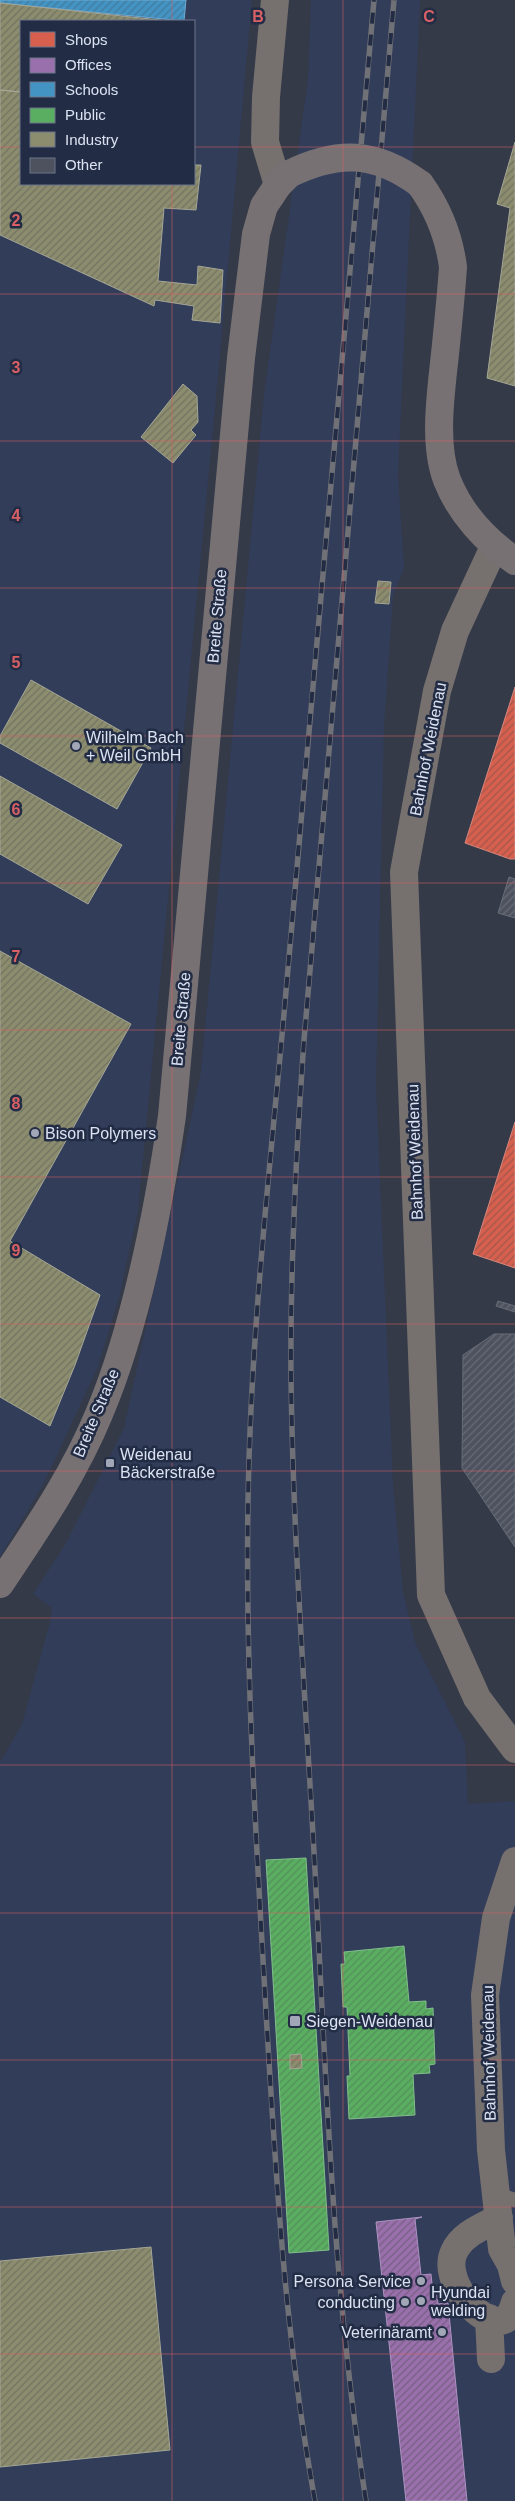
<svg xmlns="http://www.w3.org/2000/svg" width="515" height="2501" viewBox="0 0 515 2501" font-family="Helvetica,sans-serif">
	<style>
		.built { fill: #323d5a; fill-rule: evenodd }
		.shops { fill: url(#shops-hatch); stroke: #d8877e }
		.offices { fill: url(#offices-hatch); stroke: #ad92c0 }
		.schools { fill: url(#schools-hatch); stroke: #71abd1 }
		.public { fill: url(#public-hatch); stroke: #81be8c }
		.industry { fill: url(#industry-hatch); stroke: #a4a696 }
		.building { fill: url(#building-hatch); stroke: #686d78 }
		.lines { fill: none; stroke-linecap: round; stroke-linejoin: round }
		.lane { stroke: #76706f; stroke-width: 14 }
		.street { stroke: #76706f; stroke-width: 28 }
		.secondary { stroke: #787174; stroke-width: 28 }
		.rail-casing { stroke: #707176; stroke-width: 5.5 }
		.rail { stroke: #222c44; stroke-width: 4; stroke-dasharray: 11; stroke-linecap: butt }
		.secondary-bridge { stroke: #787174; stroke-width: 28 }
		.grid { fill: none; stroke: #d86065; stroke-width: 1; stroke-opacity: 0.55 }
		.poi-dot { fill: #a1a7b6; stroke: #222c44; stroke-width: 2 }
		.labels { text-anchor: middle; dominant-baseline: central; stroke-width: 5; stroke-linejoin: round; paint-order: stroke }
		.street-label { font-size: 16px; fill: #dbe2f2; stroke: #222c44 }
		.poi-label { font-size: 16px; fill: #dbe2f2; stroke: #222c44; text-anchor: start }
		.grid-label { font-size: 16px; text-anchor: middle; font-weight: bold; fill: #d86065; stroke: #222c44; stroke-width: 5; stroke-linejoin: round; paint-order: stroke }
	</style>
	<defs>
		<pattern id="shops-hatch" width="6" height="6" patternUnits="userSpaceOnUse" patternTransform="scale(1.25)"><rect width="6" height="6" fill="#d6604d"/><path d="M-1 1l2-2M0 6l6-6M5 7l2-2" fill="none" stroke="#a2564c"/></pattern>
		<pattern id="offices-hatch" width="6" height="6" patternUnits="userSpaceOnUse" patternTransform="scale(1.25)"><rect width="6" height="6" fill="#9970ab"/><path d="M-1 1l2-2M0 6l6-6M5 7l2-2" fill="none" stroke="#765e84"/></pattern>
		<pattern id="schools-hatch" width="6" height="6" patternUnits="userSpaceOnUse" patternTransform="scale(1.25)"><rect width="6" height="6" fill="#4393c3"/><path d="M-1 1l2-2M0 6l6-6M5 7l2-2" fill="none" stroke="#437b9e"/></pattern>
		<pattern id="public-hatch" width="6" height="6" patternUnits="userSpaceOnUse" patternTransform="scale(1.25)"><rect width="6" height="6" fill="#5aae61"/><path d="M-1 1l2-2M0 6l6-6M5 7l2-2" fill="none" stroke="#538e5a"/></pattern>
		<pattern id="industry-hatch" width="6" height="6" patternUnits="userSpaceOnUse" patternTransform="scale(1.25)"><rect width="6" height="6" fill="#8c8c6e"/><path d="M-1 1l2-2M0 6l6-6M5 7l2-2" fill="none" stroke="#727361"/></pattern>
		<pattern id="building-hatch" width="6" height="6" patternUnits="userSpaceOnUse" patternTransform="scale(1.25)"><rect width="6" height="6" fill="#4d525e"/><path d="M-1 1l2-2M0 6l6-6M5 7l2-2" fill="none" stroke="#666b76"/></pattern>
	</defs>
	<rect width="100%" height="100%" fill="#343a47"/>
	<!-- built -->
	<path class="built" d="M0,0H252L214,419L138,1211L119,1298L97,1369L44,1483L0,1557ZM21,21H194V184H21Z
		M311,0H420L398,474L404,568L393,596L384,727L376,1085L393,1484L403,1592L416,1645L465,1742L468,1804L515,1801V2501H0V1762L22,1724L50,1622L52,1608L33,1594L65,1545L124,1428L201,1072L264,395L308,80Z"/>
	<!-- shops -->
	<path class="shops" d="M515,687V859H510L465,843Z
		M515,1122V1268L473,1254Z"/>
	<!-- offices -->
	<path class="offices" d="M422,2217L415,2219L421,2275L431,2274L433,2294H437L438,2304L448,2303L467,2501H406L376,2222Z"/>
	<!-- schools -->
	<path class="schools" d="M0,0H186L184,21L0,3Z"/>
	<!-- public -->
	<path class="public" d="M306,1858L329,2250L289,2253L266,1860Z
		M404,1946L409,2002L426,2001V2009L433,2008L435,2064L429,2065L430,2073L413,2074L415,2115L349,2119L347,2076H350L347,2007H343L341,1964H345L344,1952Z"/>
	<!-- industry -->
	<path class="industry" d="M0,3L169,21H21V92L0,90Z
		M0,90L21,92V184H194V165H201L196,210L164,208L158,281L197,285L198,266L223,270L220,323L192,320L194,306L155,300L154,306L0,235Z
		M515,142V386L487,378L510,208L497,204Z
		M183,384L197,396L198,422L191,430L196,435L173,463L141,437Z
		M378,581L391,582L389,604L375,603Z
		M31,680L151,748L117,809L0,743V736Z
		M0,776L122,845L88,904L0,854Z
		M0,951L131,1024L10,1241L100,1295L75,1365L50,1426L0,1397Z
		M301,2054L302,2068L290,2069V2055Z
		M151,2247L170,2450L0,2467V2261Z"/>
	<!-- building -->
	<path class="building" d="M509,877L515,879V918L498,913Z
		M498,1301L515,1306V1312L496,1306Z
		M494,1334H515V1547L462,1468L463,1355Z"/>
	<g class="lines">
		<!-- lane -->
		<path class="lane" d="M497,2194L515,2200"/>
		<!-- street -->
		<path class="street" d="M275,0L266,97L265,142L278,185
			M494,547L455,631L437,691L404,872L431,1595L477,1698L515,1749
			M515,1861L496,1918L485,1995L491,2150L502,2249L511,2265L515,2281
			M499,2218C482,2227 462,2234 454,2252C442,2277 474,2321 499,2321C509,2321 513,2310 515,2302
			M489,2318L491,2359"/>
		<!-- secondary -->
		<path class="secondary" d="M420,184C438,209 449,236 453,267C451,296 448,325 445,354C441,392 433,444 447,480C460,513 486,541 515,561
			M0,1584C36,1530 74,1475 99,1414C137,1324 158,1212 172,1116L241,358L256,234L264,206L278,185L289,174"/>
		<!-- rail casing -->
		<g class="rail-casing">
			<path id="rail" d="M315,2501C285,2337 276,2178 266,2012C255,1819 242,1626 250,1432C256,1281 274,1130 287,980C315,653 346,327 374,0
				M366,2501C333,2293 326,2081 315,1870C306,1707 293,1542 291,1378C290,1265 296,1153 304,1040L394,0"/>
		</g>
		<!-- rail -->
		<use href="#rail" class="rail"/>
		<!-- secondary-bridge -->
		<path class="secondary-bridge" d="M289,174C338,150 375,151 420,184"/>
	</g>
	<!-- grid -->
	<path class="grid" d="M172,0V21M343,0V2501M0,147H21M194,147H515M172,184V2501M0,294H515M0,441H515M0,588H515M0,736H515M0,883H515M0,1030H515M0,1177H515M0,1324H515M0,1471H515M0,1618H515M0,1765H515M0,1913H515M0,2060H515M0,2207H515M0,2354H515"/>
	<!-- markers -->
	<g class="poi-dot">
		<circle cx="76" cy="746" r="5"/>
		<circle cx="35" cy="1133" r="5"/>
		<rect x="105" y="1458" width="10" height="10" rx="2.5"/>
		<rect x="289" y="2015" width="12" height="12" rx="2.5"/>
		<circle cx="421" cy="2281" r="5"/>
		<circle cx="421" cy="2301" r="5"/>
		<circle cx="405" cy="2302" r="5"/>
		<circle cx="442" cy="2332" r="5"/>
	</g>
	<g class="labels">
		<!-- street labels -->
		<g class="street-label">
			<text transform="translate(217 616) rotate(-85)">Breite Straße</text>
			<text transform="translate(428 749) rotate(-79)">Bahnhof Weidenau</text>
			<text transform="translate(181 1019) rotate(-85)">Breite Straße</text>
			<text transform="translate(415 1152) rotate(-92)">Bahnhof Weidenau</text>
			<text transform="translate(96 1413) rotate(-67)">Breite Straße</text>
			<text transform="translate(489 2053) rotate(-91)">Bahnhof Weidenau</text>
		</g>
		<!-- poi labels -->
		<g class="poi-label">
			<text x="86" y="737">Wilhelm Bach<tspan x="86" dy="18">+ Weil GmbH</tspan></text>
			<text x="45" y="1133">Bison Polymers</text>
			<text x="120" y="1454">Weidenau<tspan x="120" dy="18">Bäckerstraße</tspan></text>
			<text x="306" y="2021">Siegen-Weidenau</text>
			<text x="411" y="2281" text-anchor="end">Persona Service</text>
			<text x="431" y="2292">Hyundai<tspan x="431" dy="18">welding</tspan></text>
			<text x="395" y="2302" text-anchor="end">conducting</text>
			<text x="432" y="2332" text-anchor="end">Veterinäramt</text>
		</g>
	</g>
	<g class="grid-label">
		<text x="258" y="22">B</text>
		<text x="429" y="22">C</text>
		<text x="16" y="226">2</text>
		<text x="16" y="373">3</text>
		<text x="16" y="521">4</text>
		<text x="16" y="668">5</text>
		<text x="16" y="815">6</text>
		<text x="16" y="962">7</text>
		<text x="16" y="1109">8</text>
		<text x="16" y="1256">9</text>
	</g>
	<!-- legend -->
	<rect x="20" y="20" width="175" height="165" fill="#222c44" stroke="#6c758a"/>
	<rect x="30" y="32" width="25" height="15" fill="#d6604d" stroke="#6c758a"/>
	<text x="65" y="45" font-size="15" fill="#dbe2f2">Shops</text>
	<rect x="30" y="58" width="25" height="15" fill="#9970ab" stroke="#6c758a"/>
	<text x="65" y="70" font-size="15" fill="#dbe2f2">Offices</text>
	<rect x="30" y="82" width="25" height="15" fill="#4393c3" stroke="#6c758a"/>
	<text x="65" y="95" font-size="15" fill="#dbe2f2">Schools</text>
	<rect x="30" y="108" width="25" height="15" fill="#5aae61" stroke="#6c758a"/>
	<text x="65" y="120" font-size="15" fill="#dbe2f2">Public</text>
	<rect x="30" y="132" width="25" height="15" fill="#8c8c6e" stroke="#6c758a"/>
	<text x="65" y="145" font-size="15" fill="#dbe2f2">Industry</text>
	<rect x="30" y="158" width="25" height="15" fill="#4d525e" stroke="#6c758a"/>
	<text x="65" y="170" font-size="15" fill="#dbe2f2">Other</text>
</svg>
